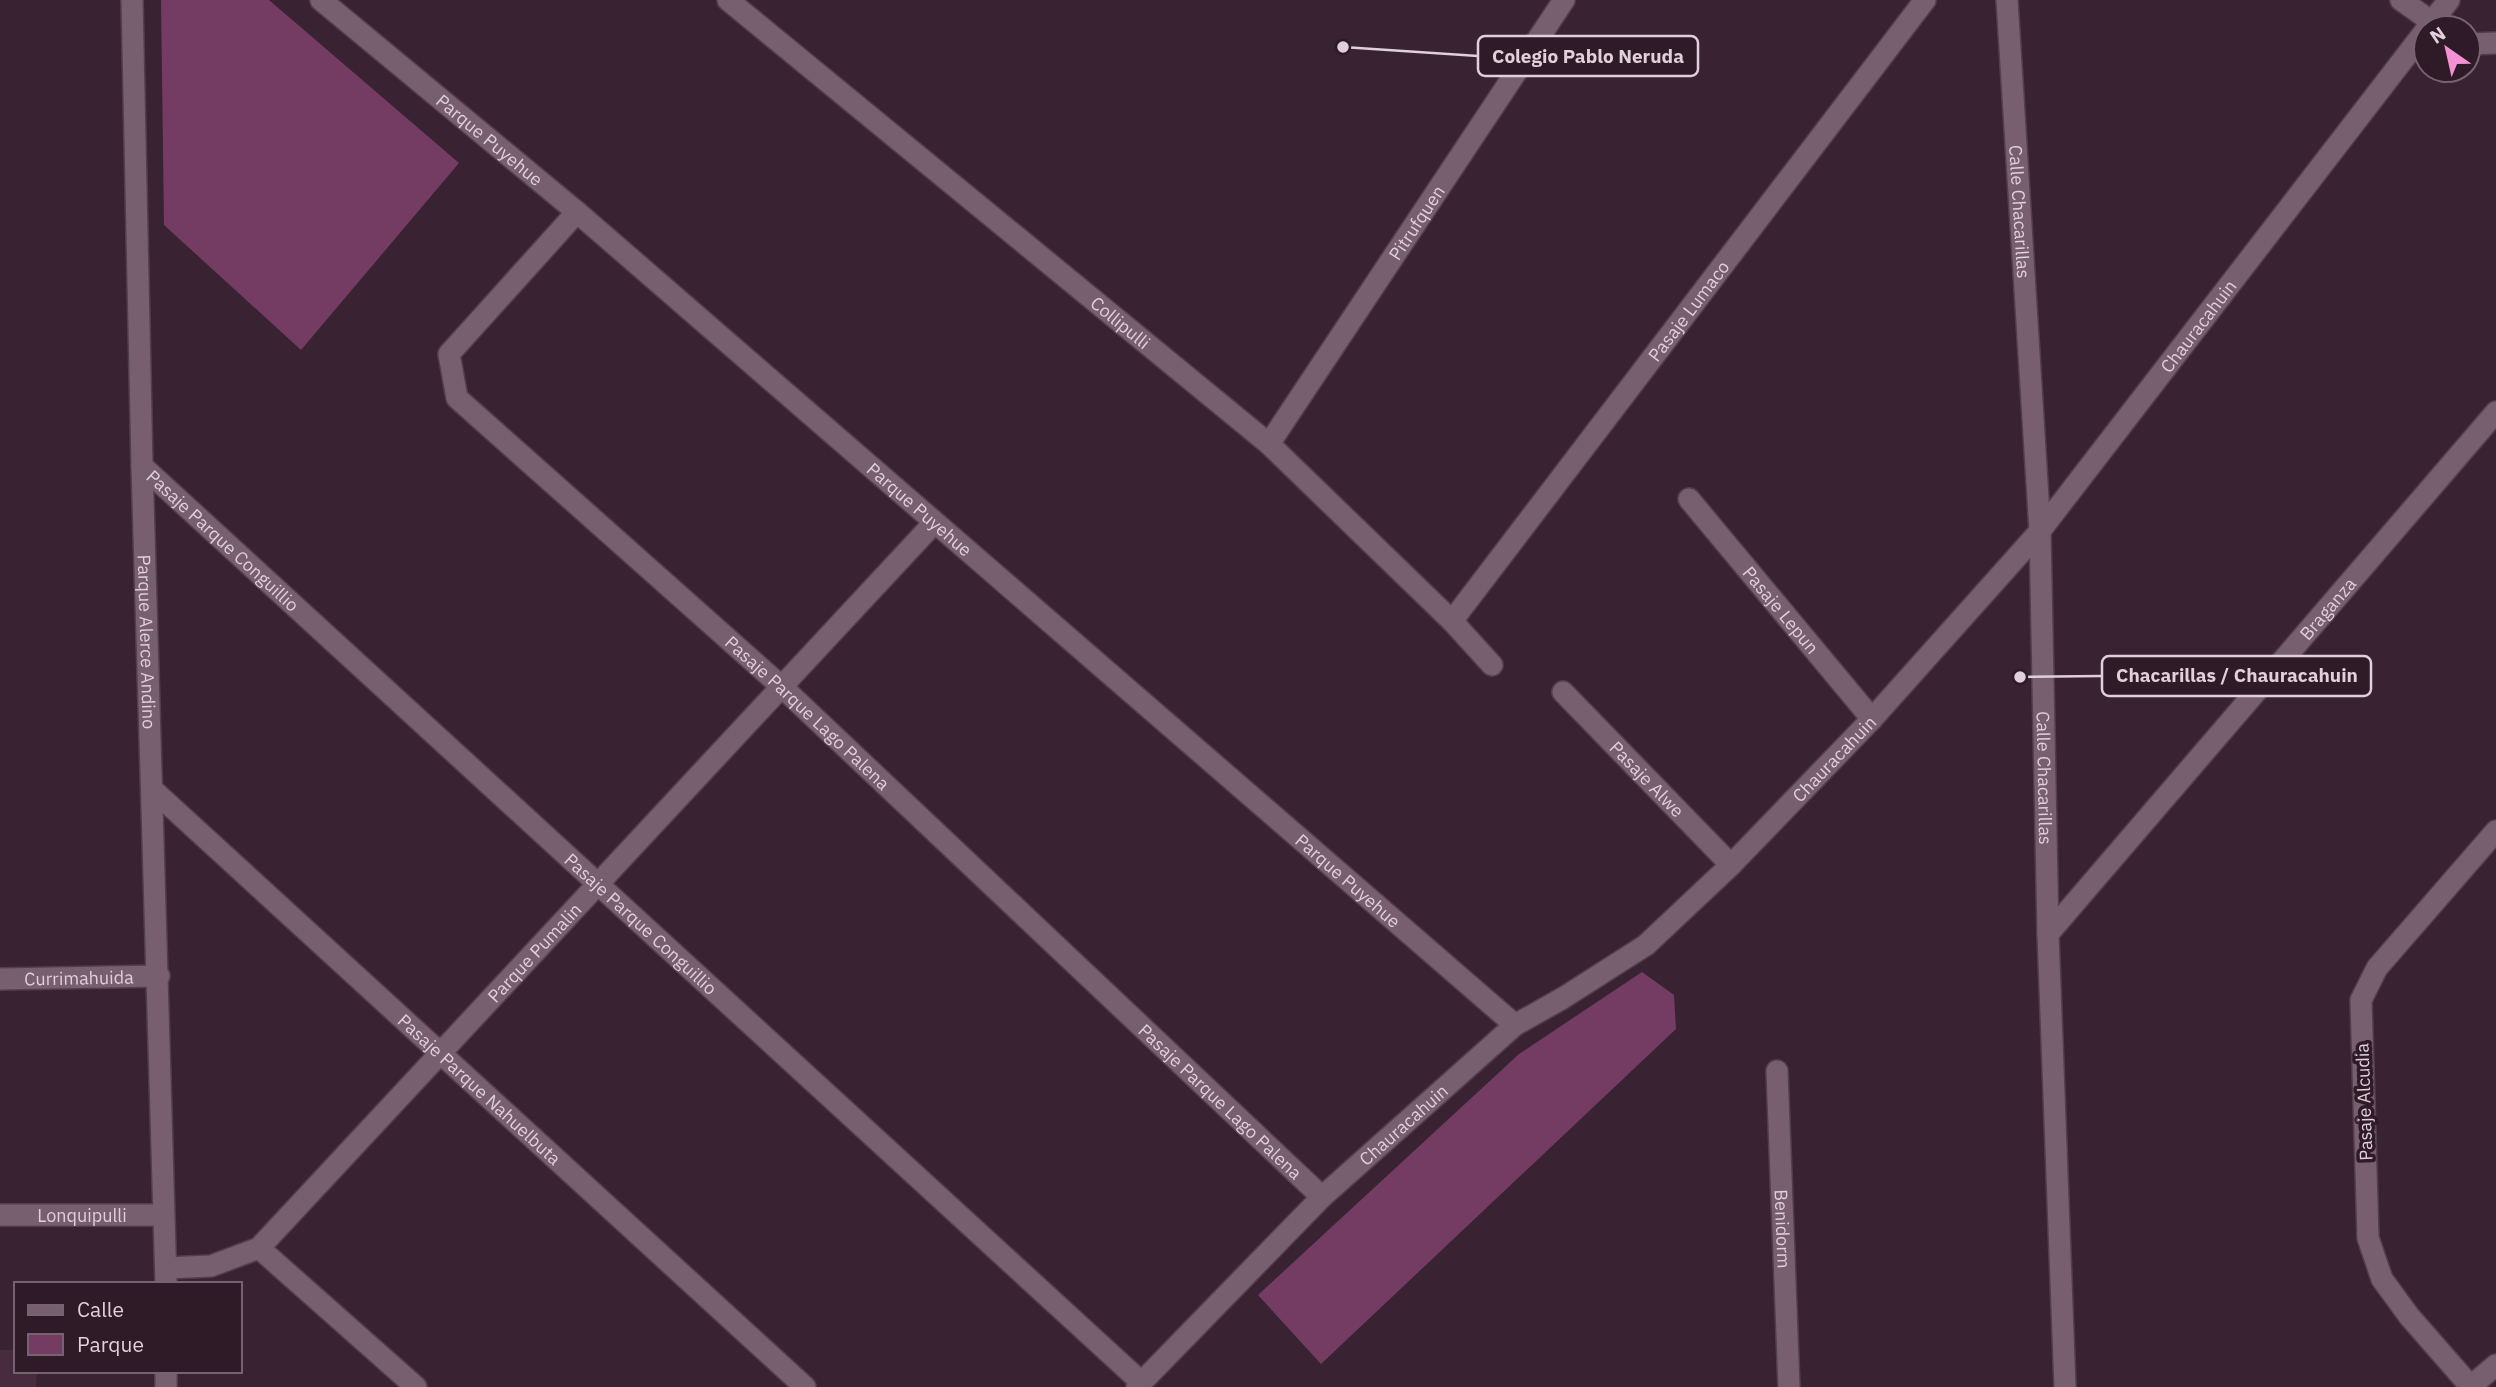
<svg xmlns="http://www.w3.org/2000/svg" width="2496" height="1387" viewBox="0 0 2496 1387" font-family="'IBM Plex Sans',sans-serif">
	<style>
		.built { fill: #472b3e }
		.green { fill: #743c63 }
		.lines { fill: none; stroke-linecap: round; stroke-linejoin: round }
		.street-casing { stroke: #523f4c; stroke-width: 24 }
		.secondary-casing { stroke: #523f4c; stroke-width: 24 }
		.street { stroke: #785f6f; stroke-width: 21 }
		.secondary { stroke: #785f6f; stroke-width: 21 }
		.labels { text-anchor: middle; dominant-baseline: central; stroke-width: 7; stroke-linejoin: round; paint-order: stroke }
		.street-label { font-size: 18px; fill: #dfd0d9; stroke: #2f1a28 }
		.leader { fill: none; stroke: #dfd0d9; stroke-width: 2.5 }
		.callout-dot { fill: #dfd0d9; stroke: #2f1a28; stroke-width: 2.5 }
		.callout { fill: #2f1a28; stroke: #dfd0d9; stroke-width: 2.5 }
		.callout-label { font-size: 19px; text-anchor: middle; font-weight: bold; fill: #dfd0d9 }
	</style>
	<rect width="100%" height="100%" fill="#392332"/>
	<!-- built -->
	<path class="built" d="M0,1350H16V1371H37L36,1387H0Z"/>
	<!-- green -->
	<path class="green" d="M161,0H269L459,163L301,350L164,225Z
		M1642,972L1674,995L1676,1029L1321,1364L1258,1295L1519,1054Z"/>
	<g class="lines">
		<!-- street casing -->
		<g class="street-casing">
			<g id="street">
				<path id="s1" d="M132,0L142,466L166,1284"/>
				<path id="s2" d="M321,0L577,212L1515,1025"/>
				<path id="s3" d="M728,0L1269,444L1452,621L1492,665"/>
				<path d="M2401,0L2432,22"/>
				<path d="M2427,28L2449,0"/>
				<path d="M2468,44L2496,43"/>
				<path id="s4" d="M577,212L449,354L457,398L782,687L1322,1197"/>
				<path id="s5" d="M1269,444L1564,0"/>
				<path id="s6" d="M142,466L1141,1382"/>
				<path id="s7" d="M1689,499L1872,719"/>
				<path id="s8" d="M1452,621L1925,0"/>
				<path id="s9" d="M1563,692L1731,865"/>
				<path id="s10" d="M153,790L805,1387"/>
				<path id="s11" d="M2048,934L2496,412"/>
				<path id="s12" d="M0,979L159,976"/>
				<path id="s13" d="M1777,1071L1789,1387"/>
				<path id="s14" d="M0,1215H163"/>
				<path d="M259,1248L416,1387"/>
				<path id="s15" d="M166,1268L211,1266L259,1248L934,523"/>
				<path d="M166,1371V1387"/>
				<path id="s16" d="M1137,1387L1322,1197L1515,1025L1563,998L1646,945L1731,865L1872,719L2040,531L2426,30"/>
				<path d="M2470,1387L2496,1365"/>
				<path d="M2471,1387L2409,1316L2382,1279L2368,1238L2361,1000L2377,968L2496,831"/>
			</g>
		</g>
		<!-- secondary casing -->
		<g class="secondary-casing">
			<g id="secondary">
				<path id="s17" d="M2007,0L2040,531L2048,934L2065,1387"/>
			</g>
		</g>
		<!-- street -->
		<use href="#street" class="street"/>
		<!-- secondary -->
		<use href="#secondary" class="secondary"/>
	</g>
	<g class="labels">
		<!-- street labels -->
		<g class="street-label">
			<text stroke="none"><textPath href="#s2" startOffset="219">Parque Puyehue</textPath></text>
			<text stroke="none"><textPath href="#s17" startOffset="212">Calle Chacarillas</textPath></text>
			<text stroke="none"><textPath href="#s5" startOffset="266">Pitrufquen</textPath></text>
			<text stroke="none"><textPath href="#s8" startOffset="390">Pasaje Lumaco</textPath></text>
			<text stroke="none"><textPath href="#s3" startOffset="508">Collipulli</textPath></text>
			<text stroke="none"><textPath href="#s16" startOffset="1508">Chauracahuin</textPath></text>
			<text stroke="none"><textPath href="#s2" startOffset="786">Parque Puyehue</textPath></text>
			<text stroke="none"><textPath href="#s6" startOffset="110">Pasaje Parque Conguillio</textPath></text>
			<text stroke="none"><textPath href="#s7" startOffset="144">Pasaje Lepun</textPath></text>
			<text stroke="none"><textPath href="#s11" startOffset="429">Braganza</textPath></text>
			<text stroke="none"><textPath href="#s1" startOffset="642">Parque Alerce Andino</textPath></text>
			<text stroke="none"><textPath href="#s4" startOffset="707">Pasaje Parque Lago Palena</textPath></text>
			<text stroke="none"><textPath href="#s16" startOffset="942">Chauracahuin</textPath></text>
			<text stroke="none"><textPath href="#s17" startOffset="779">Calle Chacarillas</textPath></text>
			<text stroke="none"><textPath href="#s9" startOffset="121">Pasaje Alwe</textPath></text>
			<text stroke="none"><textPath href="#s2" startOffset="1353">Parque Puyehue</textPath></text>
			<text stroke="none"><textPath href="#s6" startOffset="677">Pasaje Parque Conguillio</textPath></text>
			<text stroke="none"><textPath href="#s15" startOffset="500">Parque Pumalin</textPath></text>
			<text stroke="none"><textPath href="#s12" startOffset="79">Currimahuida</textPath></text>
			<text stroke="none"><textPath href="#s10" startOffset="443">Pasaje Parque Nahuelbuta</textPath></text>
			<text stroke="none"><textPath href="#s4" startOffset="1274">Pasaje Parque Lago Palena</textPath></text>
			<text transform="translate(2364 1102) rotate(-92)">Pasaje Alcudia</text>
			<text stroke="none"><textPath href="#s16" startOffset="374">Chauracahuin</textPath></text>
			<text stroke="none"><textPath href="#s14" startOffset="82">Lonquipulli</textPath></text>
			<text stroke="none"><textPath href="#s13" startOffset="158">Benidorm</textPath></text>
		</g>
	</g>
	<!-- callouts -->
	<path class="leader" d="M1343 47L1478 56M2020 677L2102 676"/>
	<g class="callout-dot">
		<circle cx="1343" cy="47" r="7"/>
		<circle cx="2020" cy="677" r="7"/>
	</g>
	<g class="callout">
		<rect x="1478" y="36" width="220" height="40" rx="7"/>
		<rect x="2102" y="656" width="269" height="40" rx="7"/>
	</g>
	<g class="callout-label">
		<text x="1588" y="63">Colegio Pablo Neruda</text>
		<text x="2237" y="682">Chacarillas / Chauracahuin</text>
	</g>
	<!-- legend -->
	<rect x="14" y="1282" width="228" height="91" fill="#2f1a28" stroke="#75636f" stroke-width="2"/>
	<rect x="28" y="1305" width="35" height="10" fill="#785f6f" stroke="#75636f" stroke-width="2"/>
	<text x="77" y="1317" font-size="21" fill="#dfd0d9">Calle</text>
	<rect x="28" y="1334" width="35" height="21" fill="#743c63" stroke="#75636f" stroke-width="2"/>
	<text x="77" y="1352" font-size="21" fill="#dfd0d9">Parque</text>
	<!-- north arrow -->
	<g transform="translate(2447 49) rotate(326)"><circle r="33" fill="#2f1a28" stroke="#75636f" stroke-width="2"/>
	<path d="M0-5L12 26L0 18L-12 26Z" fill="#f491d4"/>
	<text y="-10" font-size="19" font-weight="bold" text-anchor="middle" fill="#dfd0d9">N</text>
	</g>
</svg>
